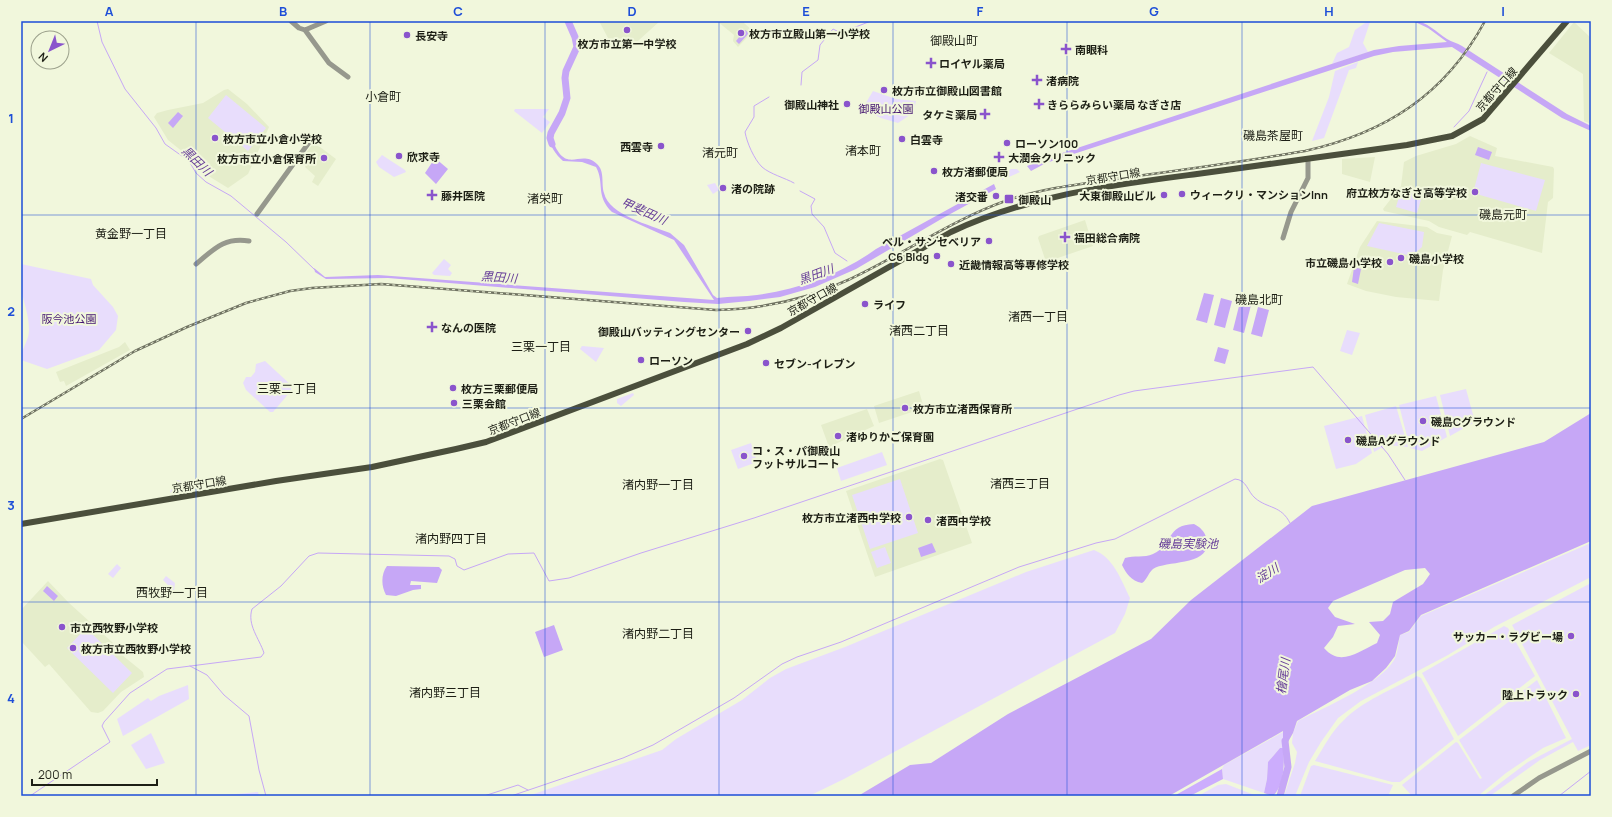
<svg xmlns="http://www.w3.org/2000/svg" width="1612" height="817" viewBox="0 0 1612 817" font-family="Manrope,'Noto Sans JP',sans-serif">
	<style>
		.built { fill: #e5edcb }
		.green { fill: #e8ddfc }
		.forest { fill: #ccadfd }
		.water { fill: #c6a7f6; fill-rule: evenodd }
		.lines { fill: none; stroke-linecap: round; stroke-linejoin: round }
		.stream { stroke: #c6a7f6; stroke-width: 1 }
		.river { stroke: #c6a7f6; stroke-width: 7 }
		.minor { stroke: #96988d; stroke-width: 5 }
		.major { stroke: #4b4f3c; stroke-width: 6 }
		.rail-casing { stroke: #707362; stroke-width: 2.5 }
		.rail { stroke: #f1f7dc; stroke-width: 1; stroke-dasharray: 3; stroke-linecap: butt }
		.grid { fill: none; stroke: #1d4ed8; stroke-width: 1; stroke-opacity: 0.55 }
		.poi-dot { fill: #8a54cc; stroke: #f1f7dc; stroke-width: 1.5 }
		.labels { text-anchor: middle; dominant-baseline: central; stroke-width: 4; stroke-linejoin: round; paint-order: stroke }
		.poi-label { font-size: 11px; font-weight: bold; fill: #1d1f15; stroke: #f1f7dc; text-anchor: start }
		.street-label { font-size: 11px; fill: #1d1f15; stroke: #f1f7dc }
		.park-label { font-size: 11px; fill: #431470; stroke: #f1f7dc }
		.neighbourhood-label { font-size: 12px; fill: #1d1f15; stroke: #f1f7dc }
		.water-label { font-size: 12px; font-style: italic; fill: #663d98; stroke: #f1f7dc }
		.neatline { fill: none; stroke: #1d4ed8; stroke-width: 1.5 }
		.grid-label { font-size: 13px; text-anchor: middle; font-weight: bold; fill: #1d4ed8 }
	</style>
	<rect width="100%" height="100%" fill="#f1f7dc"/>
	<!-- built -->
	<path class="built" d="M599,21H660L628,50L608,38Z
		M717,21H745L744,23L753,31L738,47L733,41L734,35Z
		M1574,22L1591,38V124L1584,121L1583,74L1549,53Z
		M228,89L247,104L269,127L248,174L228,188L202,172L193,160L168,140L154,117L157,113L168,110L203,103L224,90Z
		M1470,136L1497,148L1495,156L1553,167L1554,169L1553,198L1548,202L1542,253L1470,232L1467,235L1439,227L1429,221L1384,211L1383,209L1401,186L1404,162L1416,156L1456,144Z
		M313,144L320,147L336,159L318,186L312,182L315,176L305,167L309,159L304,155Z
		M1375,157L1370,182L1342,174V159Z
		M1085,220L1093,246L1046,262L1038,238L1039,236Z
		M1377,221L1427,227L1437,233L1452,236L1443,270L1439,301L1396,297L1366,291L1347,284L1360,247Z
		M125,342L130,350L66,386L64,381L60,382L56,372L119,347Z
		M919,391L924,408L879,423L874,406Z
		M867,409L874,426L829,447L821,425Z
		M940,459L943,460L972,543L875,577L846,491Z
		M48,581L68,602L112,642L122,655L143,672L144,677L121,692L103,711L98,713L91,712L49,664L45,667L21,641V610Z"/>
	<!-- green -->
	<path class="green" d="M1368,21L1370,22L1363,43L1368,52L1332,64L1337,53L1349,47L1355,30Z
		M1358,62L1356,68L1349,70L1324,138L1312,141L1329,97L1335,71Z
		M873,91L896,99L916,101C914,113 909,116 898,123L881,118L866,111L864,106Z
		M226,95L266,128L248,151L208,118Z
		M515,109H549L543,117L550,122L542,133L514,111Z
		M382,155L405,170L406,172L394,177L379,167L376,162Z
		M1481,163L1545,180L1536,211L1473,193Z
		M1011,169H1017L1020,172L1002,180V174Z
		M715,183L719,190L713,194L707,185Z
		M1402,187L1423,193L1417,213L1396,207Z
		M1379,223L1424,232L1422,247L1412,256L1367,246Z
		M444,259L451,265L448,269L452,273L450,276L434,275L432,273Z
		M21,264L91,279L93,285L113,307L118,316L116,330L99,350L47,369L21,360C21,348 29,341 29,330C29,315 24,303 21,289C20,282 21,272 21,264Z
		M1347,330L1360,333L1352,355L1340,351Z
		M582,346L604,348L596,362L580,349Z
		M265,361L291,385V391L273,412H270L246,390L243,383L246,377H251L255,372L256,364Z
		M1466,389L1475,422L1450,436L1440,395Z
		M633,393L634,395L621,406L617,403V399Z
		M1436,396L1447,437L1422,451L1410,448L1399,405Z
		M1396,406L1408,447L1387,445L1374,452L1365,415Z
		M1362,416L1372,453L1356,464L1336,469L1324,426Z
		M751,443L757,462L738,469L731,450Z
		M882,452L887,465L841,481L837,468Z
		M900,479L918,533L870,549L852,495Z
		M177,480L183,482L181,489L173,494L170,492Z
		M1591,543V577L1494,627L1448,655L1361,701L1338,718L1321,742L1309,762L1295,796H1284L1295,763L1297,752L1292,743L1293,733L1298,721C1323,708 1386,682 1396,656C1398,649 1399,641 1400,635L1409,632L1421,616Z
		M885,547L891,563L877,568L871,552Z
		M1094,550C1114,558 1121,580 1130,598L1125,614L1115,633L844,779L809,796H528L662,750L676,739L742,700L770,678L786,669L845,647L1026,572Z
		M117,564L121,568L113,578L108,574Z
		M166,576L175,583L174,591L163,580Z
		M1591,583V745L1578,751L1573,742L1540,760L1490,796H1483L1528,762L1572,739L1512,625Z
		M1504,626L1508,628L1535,676L1458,736L1422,673Z
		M86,628L132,673L113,693L67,648Z
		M1417,676L1421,678L1454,739L1400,782H1392L1315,761C1324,747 1331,732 1343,721C1362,701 1393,689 1417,676Z
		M1537,680L1566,738L1543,748L1506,773L1478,796H1412L1402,785L1456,742L1458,743L1480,779L1482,778L1459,740Z
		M188,685L189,699L123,736L117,719L148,698L151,701L159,696Z
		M1283,732V748H1280L1268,762L1267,779L1264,793L1223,779L1222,769L1224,765Z
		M151,733L165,763L146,769L131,745Z
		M1314,765L1393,785L1388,796H1300L1311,766Z
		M1226,784L1257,796H1198L1218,785Z
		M258,792L259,796H215Z"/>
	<!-- forest -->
	<path class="forest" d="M1280,748H1283C1285,762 1284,786 1273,796L1264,793L1267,779L1268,762Z
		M1222,769L1223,779L1190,796H1174Z"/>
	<!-- water -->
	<path class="water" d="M1413,21C1427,21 1436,32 1447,39C1452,42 1457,43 1462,46L1567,114L1591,126V131L1562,118L1452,47L1393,52L1374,56L1046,163L1031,171L1027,166L1053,156L1374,50L1399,46L1447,42L1428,28Z
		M745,30L749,33L739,44L736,41Z
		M178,112L183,116L173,128L168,123Z
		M550,132C564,180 579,147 597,164C605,171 601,184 604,193C609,215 650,225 670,233L684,245L713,295L717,298C731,296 744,297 757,295C799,289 842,274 876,249L994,184L996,189L943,218L856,269L815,287L780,297L749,301L718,304L684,302L388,278L326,279L315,272L314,268L325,277L378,275L714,300L674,240L612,212C595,195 605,184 596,167L582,162L563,161C555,154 547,143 550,132Z
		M1478,147L1492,152L1489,160L1475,155Z
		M435,158L448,169L436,184L425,173Z
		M1354,267L1361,269L1358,284L1352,282Z
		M1204,293L1214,295L1207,323L1196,320Z
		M1221,298L1232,301L1225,328L1214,325Z
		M1240,302L1251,305L1244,333L1233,330Z
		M1258,307L1269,310L1262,337L1251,334Z
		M1218,347L1229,350L1225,364L1214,361Z
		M1591,413V541L1421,615L1409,631L1400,635L1395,656L1386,668L1372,681L1350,690L1297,721L1293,733L1283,751V731L1169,796H858L910,765L931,763L1008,714L1151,639L1191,600L1312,506L1544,442ZM1425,568L1430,574L1423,584L1393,602L1390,614L1383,621L1369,622L1380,635L1377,643C1358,652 1340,667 1324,648L1333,637L1338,626L1355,624L1335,617L1328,608L1333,601L1405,570Z
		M1194,524C1200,527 1204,531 1206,537C1215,567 1167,560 1153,569C1148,573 1147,580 1142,583C1131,581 1126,573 1122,565L1125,558C1134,555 1144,558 1153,554C1173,545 1166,525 1194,524Z
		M932,543L936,552L921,557L918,548Z
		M387,566L439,567L442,570L437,583L411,581L410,585H421V589L413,590L396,596L386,595C381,586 381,574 387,566Z
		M47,586L58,596L54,601L43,591Z
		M554,625L563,650L544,657L535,632Z"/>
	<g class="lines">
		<!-- stream -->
		<path class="stream" d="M97,21L102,42L125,89L156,128L165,144L189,161L196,173L206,182L231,196L286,242L315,270
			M801,85L802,72L818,60L820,45L833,29L845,35L853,28L871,21
			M769,97L754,106V117L745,132C747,143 754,159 762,167C770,174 785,178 794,183
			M1454,127L1469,111L1487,72
			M800,191L815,199L811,206L812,214L824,227L835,253L847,261
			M190,666L207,675L224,695L249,716L259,770L266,796
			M30,796L110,742L102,726L104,722L130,693L167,669L261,657L264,653C259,638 247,625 252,609L281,586L309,556L318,553L449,556L455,559L457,566L464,570L508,554L534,553L549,581L569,578L641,553L754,518L1119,395L1134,391L1313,367L1388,454L1405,480
			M484,796L518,785L528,790
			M511,796L623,758L653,745L734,698L782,664L797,657L841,642L1019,567L1096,543L1115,539L1235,479C1247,480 1247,491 1255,498C1268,509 1281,505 1290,523
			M1559,796L1591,771"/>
		<!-- river -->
		<path class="river" d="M552,144L550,138L551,133L562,113L567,98L565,78L566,71L577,47L575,37L568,21
			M1280,796L1288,767L1285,741"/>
		<!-- minor -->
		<path class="minor" d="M291,21L299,28L305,30L326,21
			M305,30L329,63L348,77
			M257,214L310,141
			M1283,238L1291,212L1308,178V159
			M196,264C214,249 224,237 249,241
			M1513,796L1539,778L1591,751"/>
		<!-- major -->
		<path class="major" d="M21,524L276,481L372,467L456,449L486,442L747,344L781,328L951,232C1029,195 1113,185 1197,174C1267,164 1337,155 1407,145L1452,136L1483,119L1567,21"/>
		<!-- rail casing -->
		<g class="rail-casing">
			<path id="rail" d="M21,419L135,351L187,327L246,303L290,291L312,288L381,284L716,310C763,309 805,300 848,280C902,255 951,220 1008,200C1047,187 1089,183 1130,177C1188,169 1247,161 1305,151C1385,133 1445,95 1485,21"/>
		</g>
		<!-- rail -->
		<use href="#rail" class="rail"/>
	</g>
	<!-- grid -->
	<path class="grid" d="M196,21V796M370,21V796M545,21V796M719,21V796M893,21V796M1067,21V796M1242,21V796M1416,21V796M21,215H1591M21,408H1591M21,602H1591"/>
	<!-- markers -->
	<g class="poi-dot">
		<circle cx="627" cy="30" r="4"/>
		<circle cx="741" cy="33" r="4"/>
		<circle cx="407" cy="35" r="4"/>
		<path d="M1064 43h4v4h4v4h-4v4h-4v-4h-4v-4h4z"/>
		<path d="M929 57h4v4h4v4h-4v4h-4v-4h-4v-4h4z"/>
		<path d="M1035 74h4v4h4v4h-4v4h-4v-4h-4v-4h4z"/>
		<circle cx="884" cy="90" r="4"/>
		<circle cx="847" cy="104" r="4"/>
		<path d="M1037 98h4v4h4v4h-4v4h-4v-4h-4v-4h4z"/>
		<path d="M983 108h4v4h4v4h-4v4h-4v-4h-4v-4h4z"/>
		<circle cx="215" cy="138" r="4"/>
		<circle cx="902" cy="139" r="4"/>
		<circle cx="1007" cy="143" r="4"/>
		<circle cx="661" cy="146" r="4"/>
		<circle cx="399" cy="156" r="4"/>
		<path d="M997 151h4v4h4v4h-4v4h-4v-4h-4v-4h4z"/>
		<circle cx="324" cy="158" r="4"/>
		<circle cx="934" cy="171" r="4"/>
		<circle cx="723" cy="188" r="4"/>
		<circle cx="1475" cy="192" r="4"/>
		<circle cx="1182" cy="194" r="4"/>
		<path d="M430 189h4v4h4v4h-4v4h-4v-4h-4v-4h4z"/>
		<circle cx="1164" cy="195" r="4"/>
		<circle cx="996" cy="196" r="4"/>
		<rect x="1004" y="194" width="10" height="10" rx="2"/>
		<path d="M1063 231h4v4h4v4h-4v4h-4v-4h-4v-4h4z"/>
		<circle cx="989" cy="241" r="4"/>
		<circle cx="937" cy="256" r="4"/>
		<circle cx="1401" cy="258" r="4"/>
		<circle cx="1390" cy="262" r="4"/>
		<circle cx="951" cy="264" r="4"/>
		<circle cx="865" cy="304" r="4"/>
		<path d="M430 321h4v4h4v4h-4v4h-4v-4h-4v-4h4z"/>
		<circle cx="748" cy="331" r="4"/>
		<circle cx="641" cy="360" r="4"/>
		<circle cx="766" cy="363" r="4"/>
		<circle cx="453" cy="388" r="4"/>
		<circle cx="454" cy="403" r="4"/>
		<circle cx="905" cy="408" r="4"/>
		<circle cx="1423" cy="421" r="4"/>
		<circle cx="838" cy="436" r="4"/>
		<circle cx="1348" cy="440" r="4"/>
		<circle cx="744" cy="456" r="4"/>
		<circle cx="909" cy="517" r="4"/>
		<circle cx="928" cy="520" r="4"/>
		<circle cx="62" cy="627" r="4"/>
		<circle cx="1571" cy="636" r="4"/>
		<circle cx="73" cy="648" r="4"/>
		<circle cx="1576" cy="694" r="4"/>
	</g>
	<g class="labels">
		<!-- poi labels -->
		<g class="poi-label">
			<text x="749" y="33">枚方市立殿山第一小学校</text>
			<text x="415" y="35">長安寺</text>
			<text x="627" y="43" text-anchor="middle">枚方市立第一中学校</text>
			<text x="1075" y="49">南眼科</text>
			<text x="939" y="63">ロイヤル薬局</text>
			<text x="1046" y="80">渚病院</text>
			<text x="892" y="90">枚方市立御殿山図書館</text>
			<text x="839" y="104" text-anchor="end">御殿山神社</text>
			<text x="1047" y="104">きららみらい薬局 なぎさ店</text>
			<text x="977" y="114" text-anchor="end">タケミ薬局</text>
			<text x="223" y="138">枚方市立小倉小学校</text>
			<text x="910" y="139">白雲寺</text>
			<text x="1015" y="143">ローソン100</text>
			<text x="653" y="146" text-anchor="end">西雲寺</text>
			<text x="407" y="156">欣求寺</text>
			<text x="1008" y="157">大潤会クリニック</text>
			<text x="316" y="158" text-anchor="end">枚方市立小倉保育所</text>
			<text x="942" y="171">枚方渚郵便局</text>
			<text x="731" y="188">渚の院跡</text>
			<text x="1467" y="192" text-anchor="end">府立枚方なぎさ高等学校</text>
			<text x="1190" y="194">ウィークリ・マンションInn</text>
			<text x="441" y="195">藤井医院</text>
			<text x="1156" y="195" text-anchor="end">大東御殿山ビル</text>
			<text x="988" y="196" text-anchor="end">渚交番</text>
			<text x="1018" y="199">御殿山</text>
			<text x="1074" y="237">福田総合病院</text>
			<text x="981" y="241" text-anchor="end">ベル・サンセベリア</text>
			<text x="929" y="256" text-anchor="end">C6 Bldg</text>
			<text x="1409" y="258">磯島小学校</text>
			<text x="1382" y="262" text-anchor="end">市立磯島小学校</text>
			<text x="959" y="264">近畿情報高等専修学校</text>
			<text x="873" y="304">ライフ</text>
			<text x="441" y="327">なんの医院</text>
			<text x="740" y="331" text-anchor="end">御殿山バッティングセンター</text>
			<text x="649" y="360">ローソン</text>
			<text x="774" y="363">セブン-イレブン</text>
			<text x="461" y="388">枚方三栗郵便局</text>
			<text x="462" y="403">三栗会館</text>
			<text x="913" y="408">枚方市立渚西保育所</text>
			<text x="1431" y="421">磯島Cグラウンド</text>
			<text x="846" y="436">渚ゆりかご保育園</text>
			<text x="1356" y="440">磯島Aグラウンド</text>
			<text x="752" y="450">コ・ス・パ御殿山<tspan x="752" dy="13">フットサルコート</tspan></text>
			<text x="901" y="517" text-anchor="end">枚方市立渚西中学校</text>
			<text x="936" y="520">渚西中学校</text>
			<text x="70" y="627">市立西牧野小学校</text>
			<text x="1563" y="636" text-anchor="end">サッカー・ラグビー場</text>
			<text x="81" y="648">枚方市立西牧野小学校</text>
			<text x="1568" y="694" text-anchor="end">陸上トラック</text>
		</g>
		<!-- street labels -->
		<g class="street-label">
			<text transform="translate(1496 89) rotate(-48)">京都守口線</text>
			<text transform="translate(1113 176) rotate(-9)">京都守口線</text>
			<text transform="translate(812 299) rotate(-29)">京都守口線</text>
			<text transform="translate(514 421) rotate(-21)">京都守口線</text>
			<text transform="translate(199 484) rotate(-9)">京都守口線</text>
		</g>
		<!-- park labels -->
		<g class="park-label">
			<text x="886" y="108">御殿山公園</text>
			<text x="69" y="318">阪今池公園</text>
		</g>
		<!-- neighbourhood labels -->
		<g class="neighbourhood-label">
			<text x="954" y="40">御殿山町</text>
			<text x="383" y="96">小倉町</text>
			<text x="1273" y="135">磯島茶屋町</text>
			<text x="863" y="150">渚本町</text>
			<text x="720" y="152">渚元町</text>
			<text x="545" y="198">渚栄町</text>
			<text x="1503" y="214">磯島元町</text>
			<text x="131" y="233">黄金野一丁目</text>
			<text x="1259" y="299">磯島北町</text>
			<text x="1038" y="316">渚西一丁目</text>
			<text x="919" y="330">渚西二丁目</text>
			<text x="541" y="346">三栗一丁目</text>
			<text x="287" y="388">三栗二丁目</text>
			<text x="1020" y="483">渚西三丁目</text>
			<text x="658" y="484">渚内野一丁目</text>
			<text x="451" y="538">渚内野四丁目</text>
			<text x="172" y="592">西牧野一丁目</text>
			<text x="658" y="633">渚内野二丁目</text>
			<text x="445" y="692">渚内野三丁目</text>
		</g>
		<!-- water labels -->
		<g class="water-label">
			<text transform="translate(197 161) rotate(44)">黒田川</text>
			<text transform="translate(644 211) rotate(24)">甲斐田川</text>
			<text transform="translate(816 274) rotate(-20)">黒田川</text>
			<text transform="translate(499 277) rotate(4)">黒田川</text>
			<text x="1188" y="543">磯島実験池</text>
			<text transform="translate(1267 573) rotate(-32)">淀川</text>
			<text transform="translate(1283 676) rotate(-82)">檜尾川</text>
		</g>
	</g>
	<!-- border -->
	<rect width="1612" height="817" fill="none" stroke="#f1f7dc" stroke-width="44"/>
	<!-- north arrow -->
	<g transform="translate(50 50) rotate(223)"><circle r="19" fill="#f1f7dc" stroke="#9ca18c"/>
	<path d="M0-3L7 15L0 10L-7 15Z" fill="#8a54cc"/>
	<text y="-6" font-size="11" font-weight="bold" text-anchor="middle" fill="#1d1f15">N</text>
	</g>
	<!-- scale -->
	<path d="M32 779v6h125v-6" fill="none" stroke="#1d1f15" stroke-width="2"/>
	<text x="38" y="779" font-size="12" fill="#1d1f15" stroke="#f1f7dc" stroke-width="3" paint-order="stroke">200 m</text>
	<rect x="22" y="22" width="1568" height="773" class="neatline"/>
	<g class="grid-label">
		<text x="109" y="16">A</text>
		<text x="283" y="16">B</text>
		<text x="458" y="16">C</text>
		<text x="632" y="16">D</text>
		<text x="806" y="16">E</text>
		<text x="980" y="16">F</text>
		<text x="1154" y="16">G</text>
		<text x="1329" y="16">H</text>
		<text x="1503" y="16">I</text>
		<text x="11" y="123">1</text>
		<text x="11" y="316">2</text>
		<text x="11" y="510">3</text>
		<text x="11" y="703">4</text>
	</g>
</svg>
